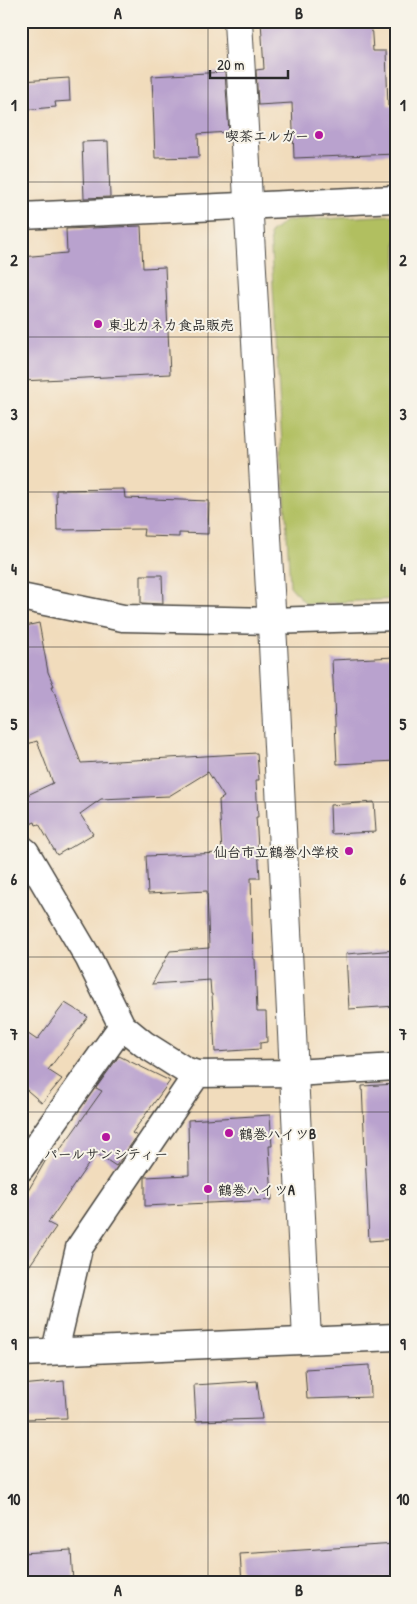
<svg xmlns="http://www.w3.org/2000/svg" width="417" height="1604" viewBox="0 0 417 1604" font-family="'Patrick Hand','Klee One',sans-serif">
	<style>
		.green { fill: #b1bf61; stroke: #6e7546 }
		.building { fill: #b9a2ce }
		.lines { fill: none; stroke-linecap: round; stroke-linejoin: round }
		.minor-casing { stroke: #494641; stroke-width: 29 }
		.tertiary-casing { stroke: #494641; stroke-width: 30 }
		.minor { stroke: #fff; stroke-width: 26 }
		.tertiary { stroke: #fff; stroke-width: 28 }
		.grid { fill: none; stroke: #2b2b2b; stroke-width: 1; stroke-opacity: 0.55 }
		.poi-dot { fill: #b5179e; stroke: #f7f3e8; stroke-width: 2 }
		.labels { text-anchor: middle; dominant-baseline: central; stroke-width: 4; stroke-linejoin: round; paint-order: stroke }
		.poi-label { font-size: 14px; font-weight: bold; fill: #2b2b2b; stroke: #f7f3e8; text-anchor: start }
		.neatline { fill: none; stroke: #2b2b2b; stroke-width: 2 }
		.grid-label { font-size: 16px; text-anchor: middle; font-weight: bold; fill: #2b2b2b }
	</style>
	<rect width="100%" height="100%" fill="#f7f3e8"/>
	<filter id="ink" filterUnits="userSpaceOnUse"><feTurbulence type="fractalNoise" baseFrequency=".02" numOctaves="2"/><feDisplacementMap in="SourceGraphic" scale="10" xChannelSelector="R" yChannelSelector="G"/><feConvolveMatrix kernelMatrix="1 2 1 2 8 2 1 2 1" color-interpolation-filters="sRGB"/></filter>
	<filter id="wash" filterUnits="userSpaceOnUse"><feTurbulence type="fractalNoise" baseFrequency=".0096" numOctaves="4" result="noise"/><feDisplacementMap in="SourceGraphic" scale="20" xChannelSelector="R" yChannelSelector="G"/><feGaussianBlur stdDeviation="1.12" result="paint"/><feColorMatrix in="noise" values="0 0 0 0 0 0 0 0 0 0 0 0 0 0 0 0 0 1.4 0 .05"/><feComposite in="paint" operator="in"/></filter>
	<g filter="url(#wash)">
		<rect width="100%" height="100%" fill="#f1dcbc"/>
		<!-- green -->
		<path class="green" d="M396,215V599L306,604L290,586L270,233L286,221Z"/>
		<g id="blocks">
			<!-- building -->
			<path class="building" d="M261,21H371L373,51H386L388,106H396V154L294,158L292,103L258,105L256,70L264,69Z
				M225,72L229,132L198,134L199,157L155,158L152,76Z
				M69,78L70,101L55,102L56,107L21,110V81Z
				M108,141L110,197L84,198L82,142Z
				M141,226L143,268L165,267L170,374L21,381V257L67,253L66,229Z
				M124,489L125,498L209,501L208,534L179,533V537L143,536L144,529L57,530L56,490Z
				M141,575H162L163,604L141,603Z
				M39,623L48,672L54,686H52L81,763L257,753L259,780H256L258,817H256L260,878H251L253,959H255L257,1012H266L267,1042L260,1043V1049L215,1052L212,994H211L210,980L152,984L170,951L209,948L207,891L148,894L146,856L222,853L219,800L224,797L208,772L169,796L101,799L80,814L93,834L57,855L39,824L36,825L35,822L21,828V798L53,783L37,741L21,746V627Z
				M396,657V761L337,764L332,660Z
				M374,802L376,832L331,834L330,805Z
				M396,950V1006L349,1009L346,954Z
				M65,1003L88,1017L48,1070L62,1079L42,1103L21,1085V1029L37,1040Z
				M119,1056L170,1081L132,1133L137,1136L116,1166L96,1153L48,1223L56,1227L21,1278V1203L50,1153L55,1157L102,1091L96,1088Z
				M396,1084V1239L369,1241L362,1086Z
				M270,1115L272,1146H269L272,1200L145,1206V1177L189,1175L188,1120Z
				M370,1365L371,1397L307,1399L305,1369Z
				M64,1381L67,1418L21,1419V1385Z
				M257,1381L262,1419L196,1421L194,1385Z
				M396,1544V1577L302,1583H242L240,1554Z
				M71,1550L73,1583H21V1553Z"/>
		</g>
	</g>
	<g filter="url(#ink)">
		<use href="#blocks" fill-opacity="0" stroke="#494641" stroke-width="1"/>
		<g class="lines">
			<!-- minor casing -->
			<g class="minor-casing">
				<path id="minor" d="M21,216L396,199
					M21,597L123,618L271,621L396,617
					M21,848L26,852L89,959L122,1026L144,1044L185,1070L197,1074L294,1073L396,1067
					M21,1168L122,1026
					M55,1351L79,1248L197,1074
					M21,1353L396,1337"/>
			</g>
			<!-- tertiary casing -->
			<g class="tertiary-casing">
				<path id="tertiary" d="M238,21L273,644L307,1340"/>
			</g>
			<!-- minor -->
			<use href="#minor" class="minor"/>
			<!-- tertiary -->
			<use href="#tertiary" class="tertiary"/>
		</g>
	</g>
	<!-- grid -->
	<path class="grid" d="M208,21V1583M21,182H396M21,337H396M21,492H396M21,647H396M21,802H396M21,957H396M21,1112H396M21,1267H396M21,1422H396"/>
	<!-- markers -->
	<g class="poi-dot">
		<circle cx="319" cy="135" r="5"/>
		<circle cx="98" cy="324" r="5"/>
		<circle cx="349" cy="851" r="5"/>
		<circle cx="229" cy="1133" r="5"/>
		<circle cx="106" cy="1137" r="5"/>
		<circle cx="208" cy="1189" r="5"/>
	</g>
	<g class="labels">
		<!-- poi labels -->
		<g class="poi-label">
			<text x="309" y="135" text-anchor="end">喫茶エルガー</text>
			<text x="108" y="324">東北カネカ食品販売</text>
			<text x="339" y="851" text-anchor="end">仙台市立鶴巻小学校</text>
			<text x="239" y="1133">鶴巻ハイツB</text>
			<text x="106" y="1153" text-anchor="middle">パールサンシティー</text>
			<text x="218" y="1189">鶴巻ハイツA</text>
		</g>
	</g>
	<!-- margin -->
	<rect width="417" height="1604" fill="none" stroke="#f7f3e8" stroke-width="55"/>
	<!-- scale -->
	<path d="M210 70v8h78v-8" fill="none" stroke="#2b2b2b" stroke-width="2.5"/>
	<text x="217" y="70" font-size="15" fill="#2b2b2b" stroke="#f7f3e8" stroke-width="4" paint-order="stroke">20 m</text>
	<rect x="28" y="28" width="362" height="1548" class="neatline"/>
	<g class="grid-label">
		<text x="118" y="19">A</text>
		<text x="299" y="19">B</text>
		<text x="14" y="111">1</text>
		<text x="403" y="111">1</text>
		<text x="14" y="266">2</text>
		<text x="403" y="266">2</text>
		<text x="14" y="420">3</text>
		<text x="403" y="420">3</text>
		<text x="14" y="575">4</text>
		<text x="403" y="575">4</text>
		<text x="14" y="730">5</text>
		<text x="403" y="730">5</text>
		<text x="14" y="885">6</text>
		<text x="403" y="885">6</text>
		<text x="14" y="1040">7</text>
		<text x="403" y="1040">7</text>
		<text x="14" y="1195">8</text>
		<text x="403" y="1195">8</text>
		<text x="14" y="1350">9</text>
		<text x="403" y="1350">9</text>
		<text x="14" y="1505">10</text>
		<text x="403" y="1505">10</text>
		<text x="118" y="1596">A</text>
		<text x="299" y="1596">B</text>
	</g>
</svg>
